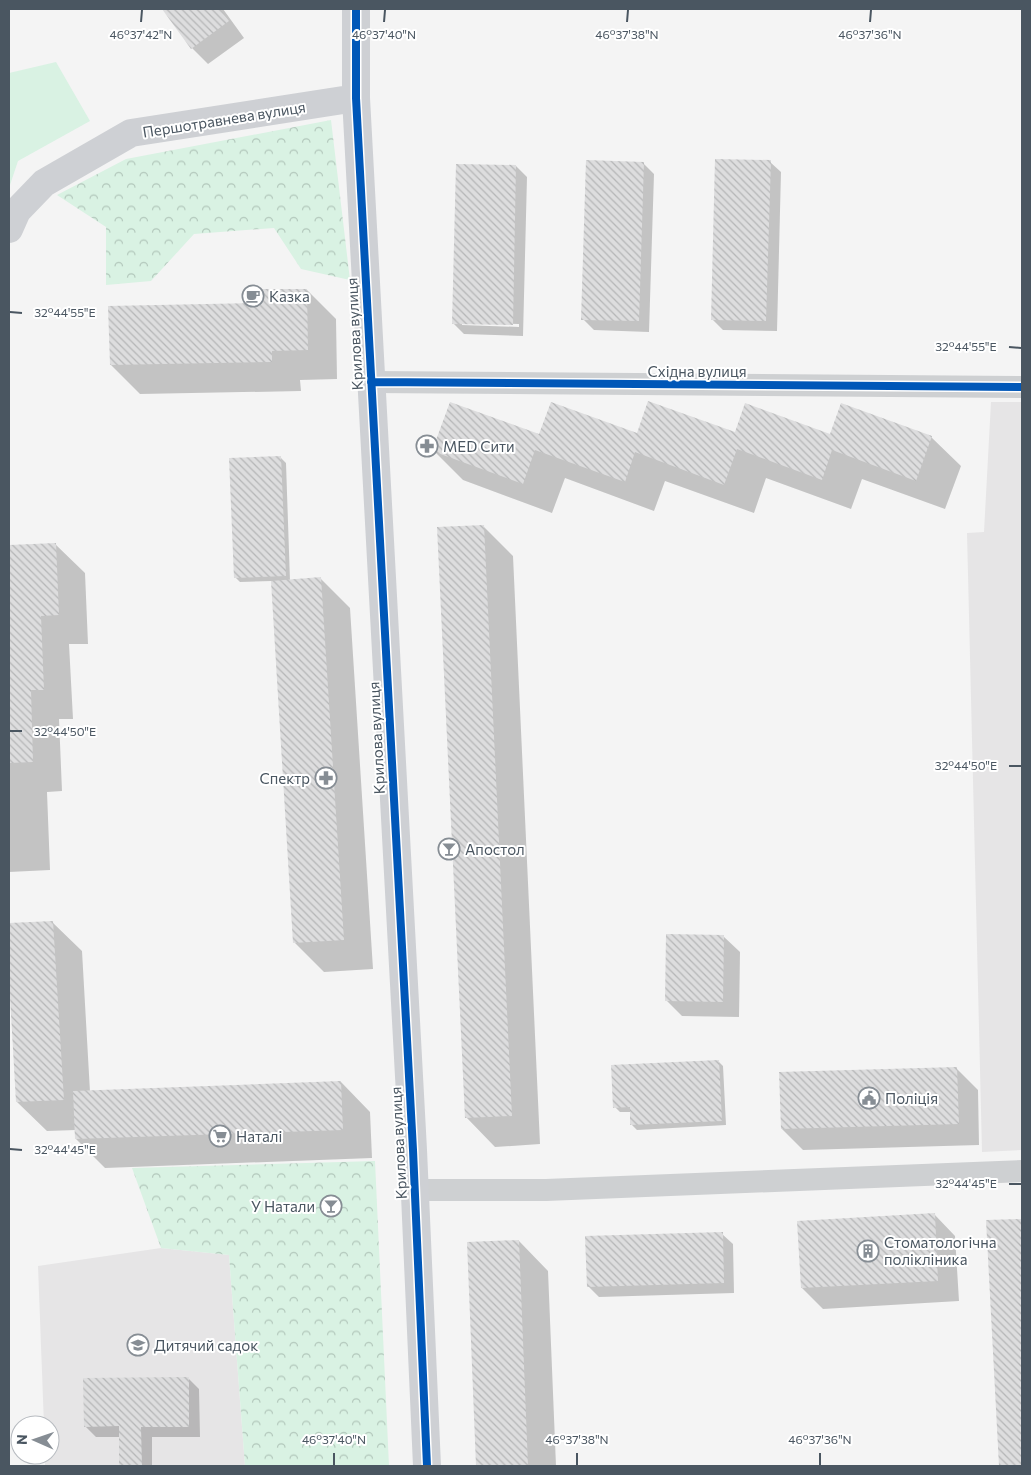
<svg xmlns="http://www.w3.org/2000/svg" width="1031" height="1475" viewBox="0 0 1031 1475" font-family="Commissioner,sans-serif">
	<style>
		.education { fill: #e6e5e6 }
		.grass { fill: #d9f2e3 }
		.forest { fill: url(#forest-crowns) }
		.shadow { fill: #0003; fill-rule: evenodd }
		.building { fill: url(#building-back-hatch) }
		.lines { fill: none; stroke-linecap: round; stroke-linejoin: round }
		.street { stroke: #ced0d2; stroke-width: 22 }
		.secondary { stroke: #ced0d4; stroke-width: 28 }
		.cycleway-casing { stroke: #fff; stroke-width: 11 }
		.cycleway { stroke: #0057b8; stroke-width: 8 }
		.ticks { fill: none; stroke: #4a5661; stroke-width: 2 }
		.labels { text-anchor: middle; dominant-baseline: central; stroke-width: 4; stroke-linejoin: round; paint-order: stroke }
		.street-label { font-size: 15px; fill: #4a5661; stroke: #fff }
		.poi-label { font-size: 15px; fill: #4a5661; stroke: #fff; text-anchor: start }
		.ticks-label { font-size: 12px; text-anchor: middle; fill: #4a5661; stroke: #fff; stroke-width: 4; stroke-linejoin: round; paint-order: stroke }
	</style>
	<defs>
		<pattern id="forest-crowns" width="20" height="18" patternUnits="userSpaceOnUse" patternTransform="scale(1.25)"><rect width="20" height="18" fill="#d9f2e3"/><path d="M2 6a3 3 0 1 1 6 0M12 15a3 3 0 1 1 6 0" fill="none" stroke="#b2c7bb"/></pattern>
		<pattern id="building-back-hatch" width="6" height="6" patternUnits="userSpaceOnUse" patternTransform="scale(1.25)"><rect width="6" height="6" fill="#ddddde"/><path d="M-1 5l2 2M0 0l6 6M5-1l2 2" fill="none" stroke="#b5b6b7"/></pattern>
	</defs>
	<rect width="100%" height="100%" fill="#f4f4f4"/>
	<!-- education -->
	<path class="education" d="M991,402H1022V1150L982,1152L967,533L984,532Z
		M161,1248L229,1255L245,1466H45V1455H50V1425H44L38,1266Z"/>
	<!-- grass -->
	<path class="grass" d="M56,62L90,121L18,161L9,188V73Z"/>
	<!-- forest -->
	<path class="forest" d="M331,120L350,280L301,269L274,228L194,234L151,281L106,285V227L57,195L126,159Z
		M375,1161L389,1466H245L229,1255L161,1248L132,1168Z"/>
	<!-- shadow -->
	<path class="shadow" d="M164,9H223L244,38L208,64L192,48Z
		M770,162L781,172L777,331L723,330L712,319Z
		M643,163L654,174L649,332L594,330L583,319Z
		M516,166L527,177L523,336L464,334L453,323ZM462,323L519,324V327L462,325Z
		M307,290L336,319L337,379L300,380L301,391L140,394L111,365Z
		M735,434L931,437L961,466L945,509L862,479L851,509L766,478L754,513L665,481L654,511L565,478L552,513L463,480L434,451L539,436Z
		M281,458L286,463L290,581L321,579L350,608L373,969L324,972L295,943L272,581L240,582L235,577Z
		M484,527L513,556L540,1144L495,1147L466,1117Z
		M55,544L85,573L88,644H69L73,719H59L62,791L47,792L50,870L9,872V546Z
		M52,922L82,951L90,1092L341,1082L370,1112L372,1158L105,1168L76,1139V1130L47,1131L17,1102L9,958V925Z
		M723,936L740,952L739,1017L682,1016L666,1000Z
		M718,1061L723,1066L726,1125L637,1130L632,1125L631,1112H620L615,1107Z
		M957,1069L978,1090L979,1145L803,1150L782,1129Z
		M934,1214L955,1236L959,1301L823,1309L802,1288Z
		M1022,1220V1466H1000L987,1222Z
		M722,1234L733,1244L734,1293L599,1297L588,1286Z
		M519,1241L548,1271L556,1466H477L469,1243Z
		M188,1378L199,1389L200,1437H152V1466H121L120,1437H96L85,1426Z"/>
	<!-- building -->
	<path class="building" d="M162,9H220L229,21L191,49Z
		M715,159L771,160L766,321L711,320Z
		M586,160L644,162L639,321L581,320Z
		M456,164L516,165L513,325L452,324Z
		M262,289H307L308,350L272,351V362L110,365L108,306L262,303Z
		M648,401L735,432L745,403L830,434L841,403L932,436L916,481L832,450L822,480L737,449L724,485L635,452L625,482L535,450L523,484L432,451L450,402L539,434L551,402L637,433Z
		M281,456L286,576L234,578L229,458Z
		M484,525L512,1116L465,1118L437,527Z
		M56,543L59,615L41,616L44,690H31L33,762L9,763V545Z
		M321,577L344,940L293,943L271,581Z
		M53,921L64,1100L16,1102L9,979V923Z
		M666,934L724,935L723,1002L665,1001Z
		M719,1060L722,1121L630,1125V1107L613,1108L611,1065Z
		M957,1067L959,1124L781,1129L779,1072Z
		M341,1081L343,1130L75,1139L73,1091Z
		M935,1213L938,1281L801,1288L797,1221Z
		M1022,1219V1466H999L986,1220Z
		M723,1232L724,1283L587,1287L585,1236Z
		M519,1240L528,1466H476L467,1242Z
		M189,1377V1427H141L142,1466H119V1426L84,1427L83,1378Z"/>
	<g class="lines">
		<!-- street -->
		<path class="street" d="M371,382L1022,387
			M414,1190H546L1022,1171"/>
		<!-- secondary -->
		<path class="secondary" d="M356,9V98L413,1150L427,1466
			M9,229L17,211L44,183L131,133L356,98"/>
		<!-- cycleway casing -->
		<g class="cycleway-casing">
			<path id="cycleway" d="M356,9V98L413,1150L427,1466
				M371,382L1022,387"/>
		</g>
		<!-- cycleway -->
		<use href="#cycleway" class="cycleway"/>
	</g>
	<!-- ticks -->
	<path class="ticks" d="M141,22L142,10M384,22L385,10M627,22L628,10M870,22L871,10M10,312L22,313M1009,347L1021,348M10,731H22M1009,766H1021M10,1149L22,1150M1009,1184H1021M334,1465V1453M577,1465V1453M820,1465V1453"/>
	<!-- icons -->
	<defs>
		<g id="cafe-ring" transform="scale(1.125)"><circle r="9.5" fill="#fff" stroke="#868d94" stroke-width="1.5"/><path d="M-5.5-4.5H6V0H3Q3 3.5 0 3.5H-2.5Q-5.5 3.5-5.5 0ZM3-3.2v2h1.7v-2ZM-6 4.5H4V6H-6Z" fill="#868d94"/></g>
		<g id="pharmacy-ring" transform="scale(1.125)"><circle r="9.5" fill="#fff" stroke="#868d94" stroke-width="1.5"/><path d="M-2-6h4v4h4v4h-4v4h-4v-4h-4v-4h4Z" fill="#868d94"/></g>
		<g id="bar-ring" transform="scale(1.125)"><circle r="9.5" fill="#fff" stroke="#868d94" stroke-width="1.5"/><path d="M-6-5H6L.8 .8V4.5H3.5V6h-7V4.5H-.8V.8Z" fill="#868d94"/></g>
		<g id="civic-ring" transform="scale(1.125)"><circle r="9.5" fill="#fff" stroke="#868d94" stroke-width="1.5"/><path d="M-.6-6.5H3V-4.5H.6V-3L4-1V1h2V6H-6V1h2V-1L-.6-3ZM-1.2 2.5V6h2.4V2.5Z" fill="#868d94"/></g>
		<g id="supermarket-ring" transform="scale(1.125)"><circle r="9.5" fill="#fff" stroke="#868d94" stroke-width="1.5"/><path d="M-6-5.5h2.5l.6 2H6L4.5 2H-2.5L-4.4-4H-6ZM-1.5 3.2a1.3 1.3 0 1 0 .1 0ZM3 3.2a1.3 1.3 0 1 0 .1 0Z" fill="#868d94"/></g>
		<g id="building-ring" transform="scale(1.125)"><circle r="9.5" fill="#fff" stroke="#868d94" stroke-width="1.5"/><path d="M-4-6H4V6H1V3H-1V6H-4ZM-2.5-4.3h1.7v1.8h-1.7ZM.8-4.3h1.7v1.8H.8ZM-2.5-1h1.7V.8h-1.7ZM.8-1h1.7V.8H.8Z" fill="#868d94"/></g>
		<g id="school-ring" transform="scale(1.125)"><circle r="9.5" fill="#fff" stroke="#868d94" stroke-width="1.5"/><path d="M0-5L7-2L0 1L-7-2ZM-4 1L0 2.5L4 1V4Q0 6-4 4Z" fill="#868d94"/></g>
	</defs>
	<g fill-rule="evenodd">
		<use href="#cafe-ring" x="253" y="296"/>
		<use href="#pharmacy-ring" x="427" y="446"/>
		<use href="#pharmacy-ring" x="326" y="778"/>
		<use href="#bar-ring" x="449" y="849"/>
		<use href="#civic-ring" x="869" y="1098"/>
		<use href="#supermarket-ring" x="220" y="1136"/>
		<use href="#bar-ring" x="331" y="1206"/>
		<use href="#building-ring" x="868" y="1251"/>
		<use href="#school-ring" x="138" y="1345"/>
	</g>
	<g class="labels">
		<!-- street labels -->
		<g class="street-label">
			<text transform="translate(224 119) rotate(-9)">Першотравнева вулиця</text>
			<text transform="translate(354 334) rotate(-93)">Крилова вулиця</text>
			<text x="697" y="371">Східна вулиця</text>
			<text transform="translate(376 738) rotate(-93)">Крилова вулиця</text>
			<text transform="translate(398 1143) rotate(-93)">Крилова вулиця</text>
		</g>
		<!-- poi labels -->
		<g class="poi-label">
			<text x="269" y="296">Казка</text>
			<text x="443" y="446">MED Сити</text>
			<text x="310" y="778" text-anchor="end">Спектр</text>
			<text x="465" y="849">Апостол</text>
			<text x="885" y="1098">Поліція</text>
			<text x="236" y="1136">Наталі</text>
			<text x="315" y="1206" text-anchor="end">У Натали</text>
			<text x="884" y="1242">Стоматологічна<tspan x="884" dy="17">полікліника</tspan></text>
			<text x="154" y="1345">Дитячий садок</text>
		</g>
	</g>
	<g class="ticks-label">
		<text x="141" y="39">46°37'42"N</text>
		<text x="384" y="39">46°37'40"N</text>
		<text x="627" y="39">46°37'38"N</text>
		<text x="870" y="39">46°37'36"N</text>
		<text x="65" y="317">32°44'55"E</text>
		<text x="966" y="351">32°44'55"E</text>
		<text x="65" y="736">32°44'50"E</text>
		<text x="966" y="770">32°44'50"E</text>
		<text x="65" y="1154">32°44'45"E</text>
		<text x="966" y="1188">32°44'45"E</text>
		<text x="334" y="1444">46°37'40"N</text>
		<text x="577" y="1444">46°37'38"N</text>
		<text x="820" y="1444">46°37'36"N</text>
	</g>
	<!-- border -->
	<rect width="1031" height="1475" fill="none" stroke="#4a5661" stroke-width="20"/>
	<!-- north arrow -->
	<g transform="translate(35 1440) rotate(272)"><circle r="24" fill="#ffffff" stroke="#b7bbc0"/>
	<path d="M0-4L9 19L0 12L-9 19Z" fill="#868d94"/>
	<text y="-8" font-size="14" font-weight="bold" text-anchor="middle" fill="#4a5661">N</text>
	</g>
</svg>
